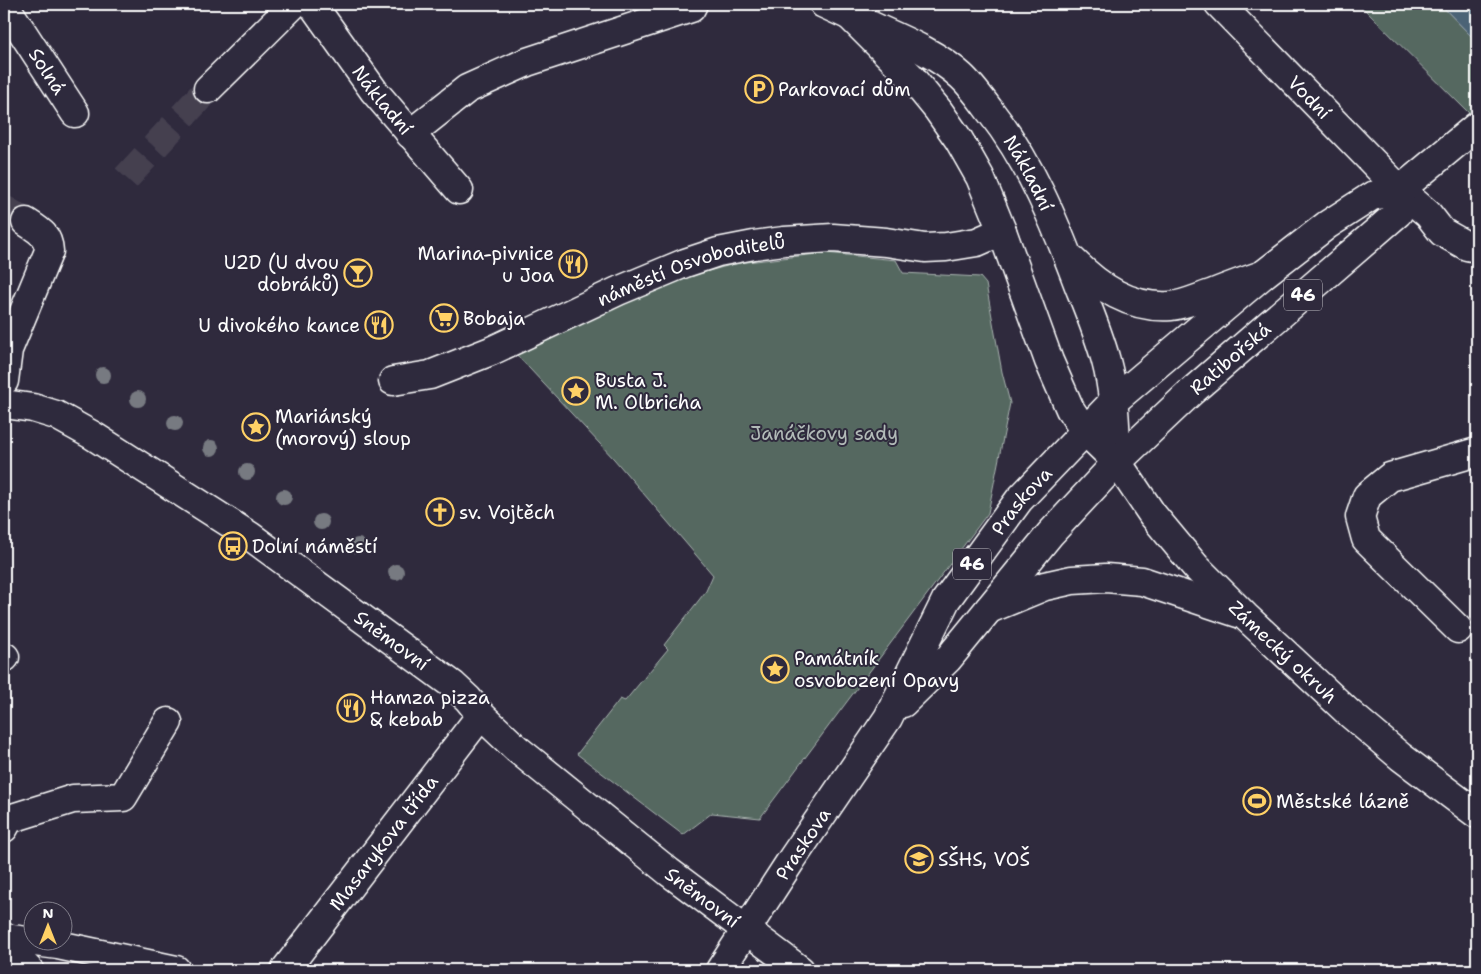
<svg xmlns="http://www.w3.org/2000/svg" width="1481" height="974" viewBox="0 0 1481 974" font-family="'Shantell Sans',sans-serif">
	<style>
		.green { fill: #546861; stroke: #aab4b0 }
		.water { fill: #4c6376; stroke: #94a1ad }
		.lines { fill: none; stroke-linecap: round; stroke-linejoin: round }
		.minor-tunnel { stroke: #443f50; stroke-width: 28; stroke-dasharray: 28 14; stroke-linecap: butt }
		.minor-casing { stroke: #fff; stroke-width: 31 }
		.major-casing { stroke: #fff; stroke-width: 31 }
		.minor { stroke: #2f2a3d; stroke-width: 28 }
		.major { stroke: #2f2a3d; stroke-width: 28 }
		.tree { fill: #777a81 }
		.labels { text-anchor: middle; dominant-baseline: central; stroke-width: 4; stroke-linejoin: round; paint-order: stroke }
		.shield { fill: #2f2a3d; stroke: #c1bfc5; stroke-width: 1 }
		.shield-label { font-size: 18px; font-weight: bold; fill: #fff }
		.street-label { font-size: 19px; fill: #fff; stroke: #2f2a3d }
		.poi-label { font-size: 19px; fill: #fff; stroke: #2f2a3d; text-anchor: start }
		.park-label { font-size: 19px; fill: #b2bbb8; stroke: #2f2a3d }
	</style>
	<rect width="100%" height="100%" fill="#2f2a3d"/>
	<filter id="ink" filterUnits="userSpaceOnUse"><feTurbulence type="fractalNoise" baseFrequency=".02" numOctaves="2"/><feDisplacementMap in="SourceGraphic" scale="10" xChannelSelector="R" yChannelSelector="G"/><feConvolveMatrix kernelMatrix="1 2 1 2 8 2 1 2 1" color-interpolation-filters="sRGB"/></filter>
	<g filter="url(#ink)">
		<!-- green -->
		<path class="green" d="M1359,4H1440L1477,42V121Z
			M826,253L896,260L903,273L980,277L986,284L1002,372L1010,403L988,513L760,818L712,813L683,835L577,754L620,699L625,701L668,649L664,645L706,591L713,575L614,459L515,353L654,286L738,263Z"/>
		<!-- water -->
		<path class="water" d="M1440,4H1477V42Z"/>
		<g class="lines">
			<!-- minor-tunnel -->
			<path class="minor-tunnel" d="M126,178L202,95
				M4,209L26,222"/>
			<!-- minor casing -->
			<g class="minor-casing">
				<g id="minor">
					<path id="s1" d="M4,4L75,113"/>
					<path id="s2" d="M312,4L374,91L459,190"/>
					<path id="s3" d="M824,4C844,13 863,22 883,31C910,43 939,56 961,76C972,86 981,99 990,111C1031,163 1056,225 1079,286C1089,311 1099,335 1106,361C1115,394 1115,428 1117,462"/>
					<path id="s4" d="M1219,4L1400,190L1428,214L1442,232L1467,246L1477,248"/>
					<path id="s5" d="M851,17L911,77L938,110L959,140L980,177L1002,231L1049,361L1070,409L1084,430L1117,462L1152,514L1196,567L1245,616L1349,713L1401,757L1477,814"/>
					<path d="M208,89L294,4"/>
					<path d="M410,134L467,89L527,62L691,8L693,4"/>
					<path d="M1072,260C1099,287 1130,309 1171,306C1184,305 1198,298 1211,294C1228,287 1245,281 1262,275"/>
					<path d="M4,381L8,350L49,251C48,235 40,231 26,222"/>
					<path id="s6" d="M393,381L430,375L491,351L618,291L685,263L718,252L754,245L784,241L833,238L886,242L925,248L946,247L977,242L1002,231"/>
					<path id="s7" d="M4,404L33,408L56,415L92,435L250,536L453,685L468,699L481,715L517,749L669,872L800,970"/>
					<path d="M989,609L1045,586L1072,580L1106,578L1142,581L1238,613"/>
					<path d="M1458,629L1366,539L1360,517L1367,496L1390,477L1477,452"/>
					<path d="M4,658L5,657"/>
					<path d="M4,828L9,819L73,799L123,797L168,722"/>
					<path d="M4,938L58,945L176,970"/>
					<path d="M4,945L29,970"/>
					<path id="s8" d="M285,970L481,715"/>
				</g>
			</g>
			<!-- major casing -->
			<g class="major-casing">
				<g id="major">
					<path id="s9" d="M903,703L948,659L1050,534L1117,462L1191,392L1398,213L1400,190"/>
					<path id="s10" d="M720,970L792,859L888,718L946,600L1019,500L1114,401L1264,274L1327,225L1372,196L1400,190L1477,126"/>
				</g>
			</g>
			<!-- minor -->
			<use href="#minor" class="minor"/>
			<!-- major -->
			<use href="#major" class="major"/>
		</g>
		<!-- trees -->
		<g class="tree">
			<circle cx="103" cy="375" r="8"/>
			<circle cx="138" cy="399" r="8"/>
			<circle cx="175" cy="423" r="8"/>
			<circle cx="211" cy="448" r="8"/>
			<circle cx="247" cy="472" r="8"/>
			<circle cx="284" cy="497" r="8"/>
			<circle cx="321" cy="522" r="8"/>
			<circle cx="358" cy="546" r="8"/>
			<circle cx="396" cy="572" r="8"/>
		</g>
	</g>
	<!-- icons -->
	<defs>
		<g id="parking-ring" transform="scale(1.4375)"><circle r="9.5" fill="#2f2a3d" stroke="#ffd166" stroke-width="1.5"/><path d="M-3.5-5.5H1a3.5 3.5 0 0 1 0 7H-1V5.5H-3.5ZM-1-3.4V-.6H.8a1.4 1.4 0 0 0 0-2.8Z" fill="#ffd166"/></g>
		<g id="restaurant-ring" transform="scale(1.4375)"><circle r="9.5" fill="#2f2a3d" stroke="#ffd166" stroke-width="1.5"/><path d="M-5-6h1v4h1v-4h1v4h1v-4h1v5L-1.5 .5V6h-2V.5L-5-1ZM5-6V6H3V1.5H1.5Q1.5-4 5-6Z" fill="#ffd166"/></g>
		<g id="bar-ring" transform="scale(1.4375)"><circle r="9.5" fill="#2f2a3d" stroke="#ffd166" stroke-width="1.5"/><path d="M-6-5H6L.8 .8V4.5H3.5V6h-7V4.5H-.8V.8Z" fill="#ffd166"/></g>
		<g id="supermarket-ring" transform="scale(1.4375)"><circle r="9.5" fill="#2f2a3d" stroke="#ffd166" stroke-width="1.5"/><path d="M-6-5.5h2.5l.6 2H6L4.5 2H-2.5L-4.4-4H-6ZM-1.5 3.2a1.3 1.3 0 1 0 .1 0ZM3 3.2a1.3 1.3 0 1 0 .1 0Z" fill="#ffd166"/></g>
		<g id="sight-ring" transform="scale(1.4375)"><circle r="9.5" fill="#2f2a3d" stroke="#ffd166" stroke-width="1.5"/><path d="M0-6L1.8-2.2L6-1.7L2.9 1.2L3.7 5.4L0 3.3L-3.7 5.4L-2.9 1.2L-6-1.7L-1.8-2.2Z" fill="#ffd166"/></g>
		<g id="church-ring" transform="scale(1.4375)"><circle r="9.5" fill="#2f2a3d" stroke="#ffd166" stroke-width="1.5"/><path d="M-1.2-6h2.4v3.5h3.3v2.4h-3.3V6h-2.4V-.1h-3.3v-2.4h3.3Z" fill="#ffd166"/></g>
		<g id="bus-ring" transform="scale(1.4375)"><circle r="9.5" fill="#2f2a3d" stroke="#ffd166" stroke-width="1.5"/><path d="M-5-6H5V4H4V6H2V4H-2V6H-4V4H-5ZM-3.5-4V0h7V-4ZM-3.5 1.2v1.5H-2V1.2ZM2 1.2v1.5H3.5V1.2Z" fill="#ffd166"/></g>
		<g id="stadium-ring" transform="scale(1.4375)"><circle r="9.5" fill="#2f2a3d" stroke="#ffd166" stroke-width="1.5"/><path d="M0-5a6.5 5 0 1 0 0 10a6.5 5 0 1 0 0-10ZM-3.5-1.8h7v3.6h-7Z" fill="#ffd166"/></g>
		<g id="school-ring" transform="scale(1.4375)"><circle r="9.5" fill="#2f2a3d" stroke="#ffd166" stroke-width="1.5"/><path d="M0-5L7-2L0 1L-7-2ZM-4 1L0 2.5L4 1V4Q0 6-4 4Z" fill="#ffd166"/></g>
	</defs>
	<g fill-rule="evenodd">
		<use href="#parking-ring" x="759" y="89"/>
		<use href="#restaurant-ring" x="573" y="264"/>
		<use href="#bar-ring" x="358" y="273"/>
		<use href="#supermarket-ring" x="444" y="318"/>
		<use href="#restaurant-ring" x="379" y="325"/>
		<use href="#sight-ring" x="576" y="391"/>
		<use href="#sight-ring" x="256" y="427"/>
		<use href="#church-ring" x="440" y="512"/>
		<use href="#bus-ring" x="233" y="546"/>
		<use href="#sight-ring" x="775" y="669"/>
		<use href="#restaurant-ring" x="351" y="708"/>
		<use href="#stadium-ring" x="1257" y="801"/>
		<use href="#school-ring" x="919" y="859"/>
	</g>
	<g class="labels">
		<!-- shield labels -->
		<g class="shield">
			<rect x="1284" y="279.5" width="38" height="31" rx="4"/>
			<rect x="953" y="548.5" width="38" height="31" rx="4"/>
		</g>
		<g class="shield-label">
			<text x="1303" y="295">46</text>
			<text x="972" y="564">46</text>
		</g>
		<!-- street labels -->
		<g class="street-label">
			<text stroke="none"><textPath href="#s1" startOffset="80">Solná</textPath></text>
			<text stroke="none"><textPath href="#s4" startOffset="130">Vodní</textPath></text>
			<text stroke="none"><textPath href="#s2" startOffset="119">Nákladní</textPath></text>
			<text stroke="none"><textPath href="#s3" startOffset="274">Nákladní</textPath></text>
			<text stroke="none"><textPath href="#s6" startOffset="320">náměstí Osvoboditelů</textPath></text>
			<text stroke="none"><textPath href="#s9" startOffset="476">Ratibořská</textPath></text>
			<text stroke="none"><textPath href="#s10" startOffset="559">Praskova</textPath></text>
			<text stroke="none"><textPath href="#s7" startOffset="458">Sněmovní</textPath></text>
			<text stroke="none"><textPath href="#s5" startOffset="780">Zámecký okruh</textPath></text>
			<text stroke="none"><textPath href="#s8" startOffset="161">Masarykova třída</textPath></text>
			<text stroke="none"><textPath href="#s10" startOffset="151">Praskova</textPath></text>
			<text stroke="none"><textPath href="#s7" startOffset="862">Sněmovní</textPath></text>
		</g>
		<!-- poi labels -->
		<g class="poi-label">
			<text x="778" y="89">Parkovací dům</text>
			<text x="554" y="253" text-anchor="end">Marina-pivnice<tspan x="554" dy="22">u Joa</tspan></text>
			<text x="339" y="262" text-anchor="end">U2D (U dvou<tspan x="339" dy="22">dobráků)</tspan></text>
			<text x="463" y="318">Bobaja</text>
			<text x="360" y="325" text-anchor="end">U divokého kance</text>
			<text x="595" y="380">Busta J.<tspan x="595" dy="22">M. Olbricha</tspan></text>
			<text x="275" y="416">Mariánský<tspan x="275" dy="22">(morový) sloup</tspan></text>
			<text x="459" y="512">sv. Vojtěch</text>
			<text x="252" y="546">Dolní náměstí</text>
			<text x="794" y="658">Památník<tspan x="794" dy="22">osvobození Opavy</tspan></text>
			<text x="370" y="697">Hamza pizza<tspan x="370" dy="22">&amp; kebab</tspan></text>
			<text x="1276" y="801">Městské lázně</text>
			<text x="938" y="859">SŠHS, VOŠ</text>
		</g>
		<!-- park labels -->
		<g class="park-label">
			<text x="824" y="433">Janáčkovy sady</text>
		</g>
	</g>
	<!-- margin -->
	<rect width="1481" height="974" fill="none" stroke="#2f2a3d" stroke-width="20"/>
	<rect x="10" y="10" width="1461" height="954" fill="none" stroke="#fff" stroke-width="2" filter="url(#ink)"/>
	<!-- north arrow -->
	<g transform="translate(48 926)"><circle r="24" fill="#2f2a3d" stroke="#827f8b"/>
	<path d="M0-4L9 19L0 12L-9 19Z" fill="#ffd166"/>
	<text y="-8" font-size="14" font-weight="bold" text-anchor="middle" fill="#ffffff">N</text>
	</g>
</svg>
